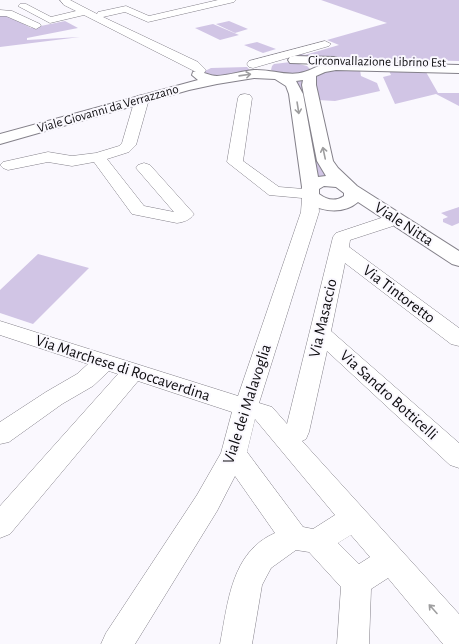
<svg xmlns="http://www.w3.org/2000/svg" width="459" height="644" viewBox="0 0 459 644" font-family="'Alegreya Sans',sans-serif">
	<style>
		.green { fill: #d1c5e5 }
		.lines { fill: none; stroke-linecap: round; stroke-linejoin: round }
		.minor-casing { stroke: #84818a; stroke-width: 1 }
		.major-casing { stroke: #84818a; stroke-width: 2 }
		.minor { fill: #fff; fill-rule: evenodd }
		.major { fill: #fff; fill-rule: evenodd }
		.oneway { stroke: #9e9e9f }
		.labels { text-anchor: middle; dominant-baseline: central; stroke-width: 4; stroke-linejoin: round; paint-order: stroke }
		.far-street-label { font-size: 13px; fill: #0d0c0f; stroke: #faf8fe }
		.street-label { font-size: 16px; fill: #0d0c0f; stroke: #faf8fe }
	</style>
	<rect width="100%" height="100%" fill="#faf8fe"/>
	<!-- green -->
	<path class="green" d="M321,0H459V61L290,57L299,53L305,55L339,45L327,40L387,23Z
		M0,14H6L31,28L65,21L78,28L27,38V40L80,37L0,47Z
		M229,21L248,29L235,33L216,24Z
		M213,24L239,35L220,40L195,28Z
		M257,42L276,49L263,53L244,45Z
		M291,62L307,66L310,69L309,71L300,75L276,73L271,70L272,66L274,64Z
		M247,67L252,72L222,78L207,77L203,72L211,68Z
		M337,69L426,72L438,93H459V106L436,94L395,104L383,77L391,75L389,71L360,70L361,76L377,83L380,91L335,101L318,100C314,77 312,74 337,69Z
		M305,79L331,177L314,179L294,82Z
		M459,207V223L452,226L443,222V219L448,217L441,213Z
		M38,254L89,268L33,324L0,313V290Z"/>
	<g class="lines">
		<!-- minor casing -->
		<g class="minor-casing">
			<path id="minor" d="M60,0H70L97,14L98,12L126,6L149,16L218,0H236L234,2L148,22L125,12L103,17L198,62L206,70L204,73L200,74L84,15L50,23L18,6L20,4H26L51,17L76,11L64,5Z
				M0,10L12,11L40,24L41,26L36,29L6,16H0Z
				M325,41L331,44L329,46L253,68L249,67L247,64L249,61Z
				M245,94L250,95L252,98L243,161L279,187L316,190L318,193L319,212L259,403L272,407L287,424L333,237L336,233L381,218L387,217L393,218L396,222L393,226L350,240L349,247L459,328V346L451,344L345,263L331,331L459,443V468L450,465L327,351L309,432L306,439L302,441L459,614V644H443L388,578L371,589L369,644H337L341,587L309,552L296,550L271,568L262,585L252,644H220C228,603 231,552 275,533L235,476L217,511L135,644H101L106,633L197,495L221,453L232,412L138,381L10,534L0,538V506L118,374L109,371L93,386L62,404L9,442L0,444V422L46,392L77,374L88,364L0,335V321L238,396L301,212L302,198L269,195L227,162L238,98L240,95ZM255,419L335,515L313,529L303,527L247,452ZM351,535L370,557L359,564L338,543Z
				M142,95L147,96L149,99L136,145L129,152L107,159L144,206L174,212L136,168L138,165L144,163L150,165L194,214C190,220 184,222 177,223L132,214L94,162L72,166L48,162L8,170L3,168L0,165L3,162L48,152L72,156L96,153L119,146L122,143L135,99L137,96Z"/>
		</g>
		<!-- major casing -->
		<g class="major-casing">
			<path id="major" d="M294,56L334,57L338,58L339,62L459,65V73L336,70L325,72L316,76V85L333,161L338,168L357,186L459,251V266L452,264L358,202C342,216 313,212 301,195L302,187L289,94L286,86L275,79L254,78L217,84L189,90L0,144V134L198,80L192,75L193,72C202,70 208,76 217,76C230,75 242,71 254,70C270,69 289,77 304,72C311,70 317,66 325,64L290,63L288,60L290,57ZM303,80L302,85L317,161L326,176L318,177L303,94L296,81ZM324,186L336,187L344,193V196C335,202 327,200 319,194V189Z"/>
		</g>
		<!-- minor -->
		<use href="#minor" class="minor"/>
		<!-- major -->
		<use href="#major" class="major"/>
	</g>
	<!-- one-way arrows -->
	<defs><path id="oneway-shaft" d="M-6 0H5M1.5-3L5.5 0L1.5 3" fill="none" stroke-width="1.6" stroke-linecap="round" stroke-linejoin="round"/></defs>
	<g class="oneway">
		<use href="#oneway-shaft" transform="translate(245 75) rotate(-8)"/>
		<use href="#oneway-shaft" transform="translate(298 108) rotate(81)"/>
		<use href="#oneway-shaft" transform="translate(324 153) rotate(-102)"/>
		<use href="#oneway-shaft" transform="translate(433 609) rotate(-132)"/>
	</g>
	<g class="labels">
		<!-- far-street labels -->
		<g class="far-street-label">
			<text transform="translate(377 62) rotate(1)">Circonvallazione Librino Est</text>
			<text transform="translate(108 109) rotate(-16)">Viale Giovanni da Verrazzano</text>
		</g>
		<!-- street labels -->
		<g class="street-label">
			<text transform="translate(404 224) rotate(33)">Viale Nitta</text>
			<text transform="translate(399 294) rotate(37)">Via Tintoretto</text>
			<text transform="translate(323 318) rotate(-77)">Via Masaccio</text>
			<text transform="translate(123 368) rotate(18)">Via Marchese di Roccaverdina</text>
			<text transform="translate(389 395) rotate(42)">Via Sandro Botticelli</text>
			<text transform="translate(247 404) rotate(-72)">Viale dei Malavoglia</text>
		</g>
	</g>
</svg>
